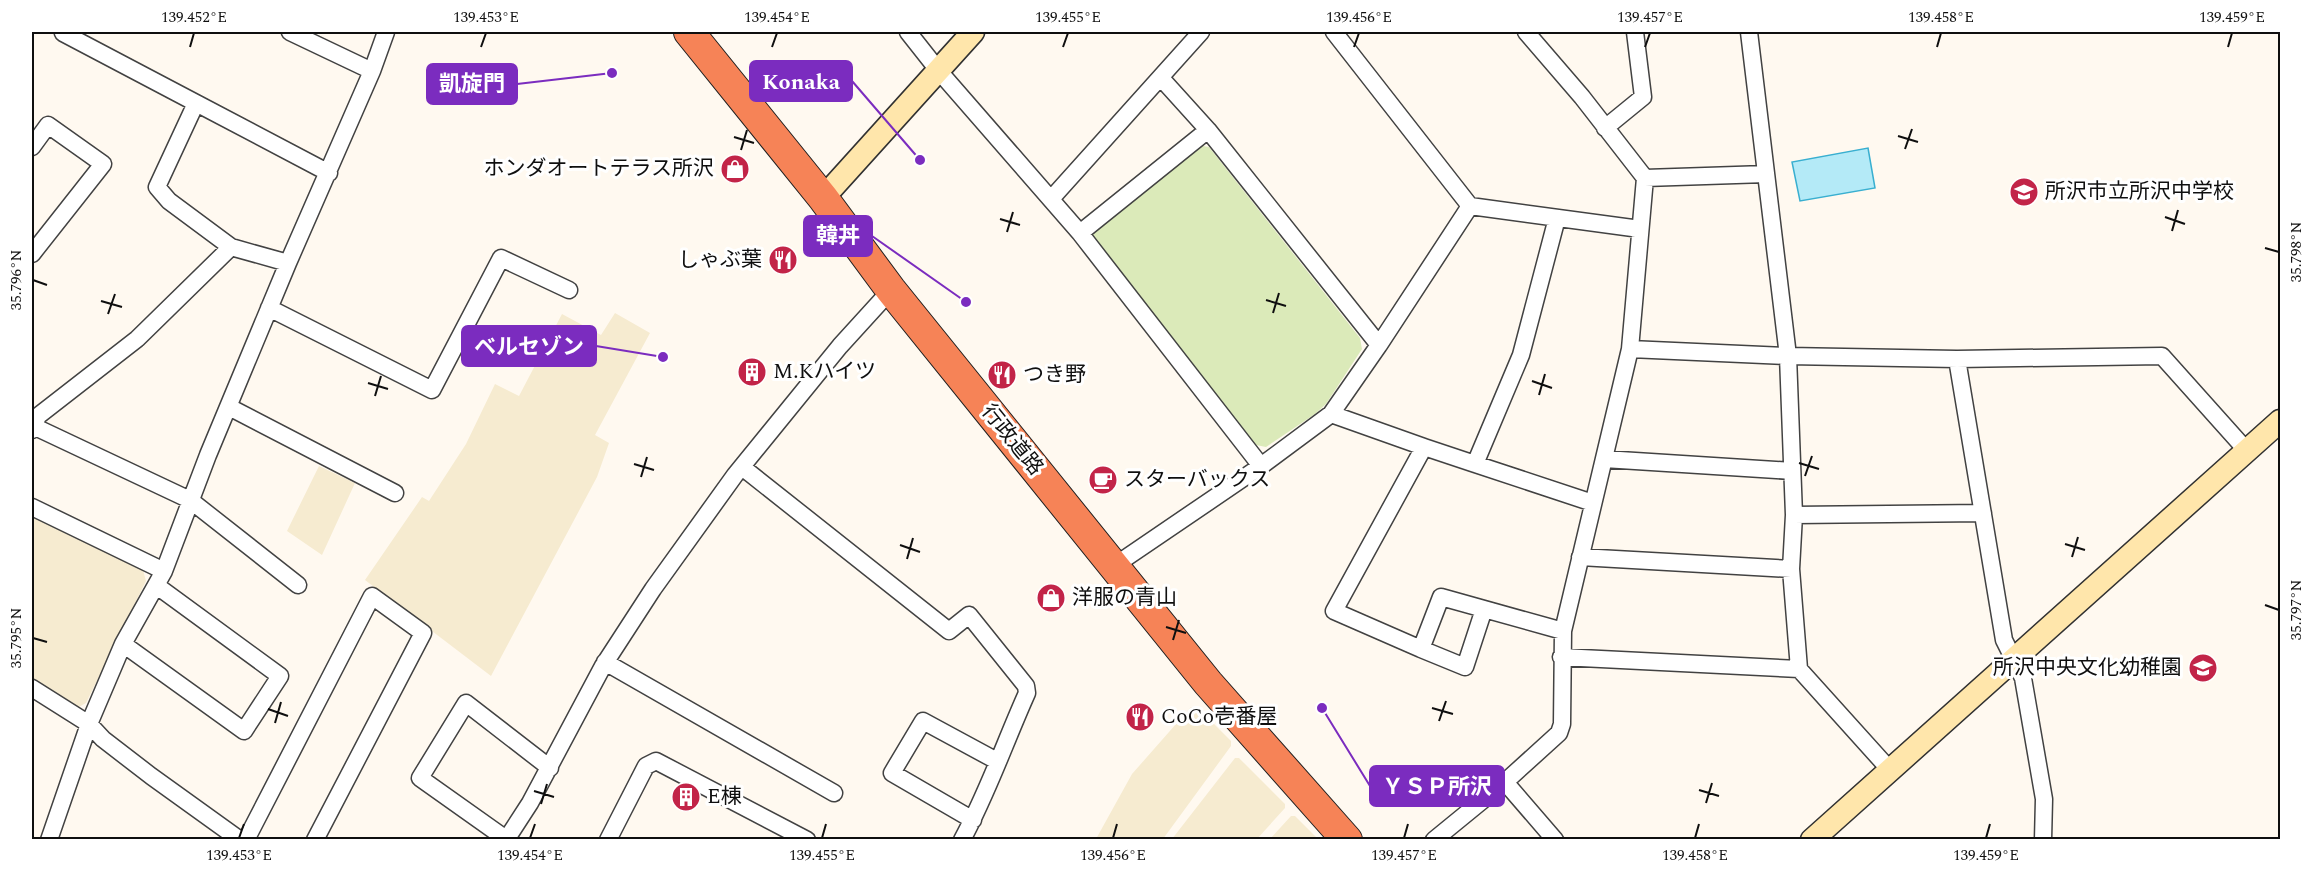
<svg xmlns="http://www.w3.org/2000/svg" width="2312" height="871" viewBox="0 0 2312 871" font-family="Spectral,'Noto Sans JP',serif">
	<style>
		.farmland { fill: #f6ebd0 }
		.green { fill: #dbeab9 }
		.water { fill: #b4eaf7; stroke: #39afd0; stroke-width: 1.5 }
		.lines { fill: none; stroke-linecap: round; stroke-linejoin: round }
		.street-casing { stroke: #424242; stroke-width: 19 }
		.secondary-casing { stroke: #313131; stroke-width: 25 }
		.highway-casing { stroke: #202020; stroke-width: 32 }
		.street { stroke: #fff; stroke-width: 16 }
		.secondary { stroke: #ffe6ab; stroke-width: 22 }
		.highway { stroke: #f68357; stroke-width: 30 }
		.ticks { fill: none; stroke: #0f0f0f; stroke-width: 2 }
		.labels { text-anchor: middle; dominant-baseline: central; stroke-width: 6; stroke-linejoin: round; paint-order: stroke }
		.poi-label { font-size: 21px; fill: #0f0f0f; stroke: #fff; text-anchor: start }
		.street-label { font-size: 21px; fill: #0f0f0f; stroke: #fff }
		.leader { fill: none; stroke: #7b2cbf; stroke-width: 2 }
		.callout-dot { fill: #7b2cbf; stroke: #fff; stroke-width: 2 }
		.callout { fill: #7b2cbf; stroke: #7b2cbf; stroke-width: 2 }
		.callout-label { font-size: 22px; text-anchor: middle; font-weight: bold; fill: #fff }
		.neatline { fill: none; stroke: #0f0f0f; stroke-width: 2 }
		.ticks-label { font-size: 15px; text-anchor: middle; fill: #0f0f0f }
	</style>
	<rect width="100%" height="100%" fill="#fff9f0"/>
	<!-- farmland -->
	<path class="farmland" d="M615,313L650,333L595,435L609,443L597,477L491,676L365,580L422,497L429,501L466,444L495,384L519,396L562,314L601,335Z
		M319,466L355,483L322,555L287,531Z
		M32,516L143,570L146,581L86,703L77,708L32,680Z
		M1191,707H1197L1231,741V746L1163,839H1096L1132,774Z
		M1235,758H1239L1285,804V808L1257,839H1172Z
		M1291,816H1295L1318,839H1270Z"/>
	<!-- green -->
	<path class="green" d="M1197,145L1209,147L1360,338L1362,349L1326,404L1315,414L1266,447L1256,445L1091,238L1094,228Z"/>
	<!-- water -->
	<path class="water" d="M1868,148L1875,188L1800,201L1792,162Z"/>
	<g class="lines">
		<!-- street casing -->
		<g class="street-casing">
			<path id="street" d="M290,32L372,71
				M908,32L938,70L1080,233L1261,466
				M1334,32L1470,206
				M1526,32L1582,97L1645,178L1630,349
				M1749,32L1788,356L1794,515L1791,569L1799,669
				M196,103L329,173
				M1605,128L1643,97L1635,32
				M1208,130L1379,345L1331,414
				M32,147L48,125L103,164L32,254
				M1645,178L1766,174
				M1051,199L1201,32
				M1557,218L1521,355L1475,464L1593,503
				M1080,233L1208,130L1161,78
				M231,247L288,263
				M269,308L432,390L501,258L569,290
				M1379,345L1470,206L1640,229
				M1957,359L2004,640L2023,678L2044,799L2043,840
				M229,407L395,493
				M33,426L190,500L298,585
				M32,430L38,416L137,339L231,247L169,201L157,187L196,103L63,33L64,32
				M1424,447L1475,464
				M1604,459L1792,471
				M742,467L949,631L969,615L1026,686L1027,693C1005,742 988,792 962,840
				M32,507L164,571
				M1794,515L1983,513
				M1580,557L1791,569
				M1114,566L1261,466L1331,414L1424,447L1334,611L1421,649L1441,597L1563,631
				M123,644L244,731L280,676L157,586
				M1421,649L1465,667L1484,609
				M1561,657L1799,669L1890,770
				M605,662L834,793
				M32,688L89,724L103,739L151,776L240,840
				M1505,782L1555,840
				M973,820L892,773L923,721L997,761
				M506,839L420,778L466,703L550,768
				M49,840L89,724L123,644L164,571L208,455L288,263L372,71L386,32
				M246,840L372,596L423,633L315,840
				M506,840L530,803L603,666L653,589L735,475L840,346L891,290
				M608,840L646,766L656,761L807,840
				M1434,840L1505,782L1559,733L1562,724L1563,631L1630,349L1788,356L1957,359L2162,356L2247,451"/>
		</g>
		<!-- secondary casing -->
		<g class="secondary-casing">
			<path id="secondary" d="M823,198L973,32
				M1812,840L2280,421"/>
		</g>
		<!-- highway casing -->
		<g class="highway-casing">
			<path id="highway" d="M689,32L823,198L891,290L1208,683L1347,840"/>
		</g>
		<!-- street -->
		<use href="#street" class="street"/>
		<!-- secondary -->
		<use href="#secondary" class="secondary"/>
		<!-- highway -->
		<use href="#highway" class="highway"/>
	</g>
	<!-- ticks -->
	<path class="ticks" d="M190,47L194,33M481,47L486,33M772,47L777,33M1063,47L1068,33M1354,47L1359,33M1645,47L1650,33M1937,47L1941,33M2228,47L2232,33M1898,136L1918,142M734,137L754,143M1905,149L1912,129M741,150L747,130M2165,217L2185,224M1000,219L1020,225M2172,231L2178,210M1007,232L1013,212M2265,248L2279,252M33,280L47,285M1266,300L1286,306M101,301L122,307M1273,313L1279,293M108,314L115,294M1532,381L1552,388M368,383L388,389M1539,395L1545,374M375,396L381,376M1799,463L1819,469M634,464L654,470M1805,476L1812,456M641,477L647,457M2065,544L2085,550M900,545L920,552M2072,557L2078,537M907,559L913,538M2265,605L2279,610M1166,627L1186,633M33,638L47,642M1173,640L1179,620M1432,708L1453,714M268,709L288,716M1439,721L1446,701M275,723L281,702M1699,790L1719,796M534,791L554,797M1706,803L1712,783M541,804L547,784M239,838L244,824M530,838L535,824M822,838L826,824M1113,838L1117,824M1404,838L1408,824M1695,838L1699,824M1986,838L1990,824"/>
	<!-- icons -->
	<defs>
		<g id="shop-disc" transform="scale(1.5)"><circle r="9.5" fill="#c22448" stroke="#fff"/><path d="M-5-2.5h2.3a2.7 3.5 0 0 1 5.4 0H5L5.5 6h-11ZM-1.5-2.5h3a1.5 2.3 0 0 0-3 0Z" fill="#fff"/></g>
		<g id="school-disc" transform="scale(1.5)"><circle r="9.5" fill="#c22448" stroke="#fff"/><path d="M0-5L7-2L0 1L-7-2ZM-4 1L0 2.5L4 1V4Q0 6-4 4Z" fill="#fff"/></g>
		<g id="restaurant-disc" transform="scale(1.5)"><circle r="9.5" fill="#c22448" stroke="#fff"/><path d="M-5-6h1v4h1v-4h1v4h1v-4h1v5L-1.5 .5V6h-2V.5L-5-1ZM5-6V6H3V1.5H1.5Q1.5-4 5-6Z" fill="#fff"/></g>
		<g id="building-disc" transform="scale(1.5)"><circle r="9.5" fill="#c22448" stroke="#fff"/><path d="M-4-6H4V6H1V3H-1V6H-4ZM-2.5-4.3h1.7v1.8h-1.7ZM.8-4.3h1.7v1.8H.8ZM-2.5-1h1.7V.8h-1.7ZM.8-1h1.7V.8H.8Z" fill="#fff"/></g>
		<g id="cafe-disc" transform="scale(1.5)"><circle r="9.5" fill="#c22448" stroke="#fff"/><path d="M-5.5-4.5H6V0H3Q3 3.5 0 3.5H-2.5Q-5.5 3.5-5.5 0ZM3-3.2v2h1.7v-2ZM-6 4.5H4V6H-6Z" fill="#fff"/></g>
	</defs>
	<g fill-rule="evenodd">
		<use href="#shop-disc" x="735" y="169"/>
		<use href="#school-disc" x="2024" y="192"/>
		<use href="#restaurant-disc" x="783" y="260"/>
		<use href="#building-disc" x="752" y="372"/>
		<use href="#restaurant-disc" x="1002" y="375"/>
		<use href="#cafe-disc" x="1103" y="480"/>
		<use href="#shop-disc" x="1051" y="598"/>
		<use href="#school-disc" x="2203" y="668"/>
		<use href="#restaurant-disc" x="1140" y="717"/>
		<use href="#building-disc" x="686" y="797"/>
	</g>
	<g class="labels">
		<!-- poi labels -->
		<g class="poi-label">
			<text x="714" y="169" text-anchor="end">ホンダオートテラス所沢</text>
			<text x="2045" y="192">所沢市立所沢中学校</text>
			<text x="762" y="260" text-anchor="end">しゃぶ葉</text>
			<text x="773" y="372">M.Kハイツ</text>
			<text x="1023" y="375">つき野</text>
			<text x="1124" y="480">スターバックス</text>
			<text x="1072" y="598">洋服の青山</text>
			<text x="2182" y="668" text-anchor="end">所沢中央文化幼稚園</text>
			<text x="1161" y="717">CoCo壱番屋</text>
			<text x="707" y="797">E棟</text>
		</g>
		<!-- street labels -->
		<g class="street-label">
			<text transform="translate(1012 440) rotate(51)">行政道路</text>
		</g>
	</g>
	<!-- callouts -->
	<path class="leader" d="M920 160L852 81M612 73L517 84M966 302L872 236M663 357L596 346M1322 708L1370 786"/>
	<g class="callout-dot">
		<circle cx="920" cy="160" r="6"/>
		<circle cx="612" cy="73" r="6"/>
		<circle cx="966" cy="302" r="6"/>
		<circle cx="663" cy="357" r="6"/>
		<circle cx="1322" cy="708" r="6"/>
	</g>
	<g class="callout">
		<rect x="750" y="61" width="102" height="40" rx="6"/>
		<rect x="427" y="64" width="90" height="40" rx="6"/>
		<rect x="804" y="216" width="68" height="40" rx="6"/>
		<rect x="462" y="326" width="134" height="40" rx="6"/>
		<rect x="1370" y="766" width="134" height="40" rx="6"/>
	</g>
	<g class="callout-label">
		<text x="801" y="89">Konaka</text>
		<text x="472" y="91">凱旋門</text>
		<text x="838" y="243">韓丼</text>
		<text x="529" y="354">ベルセゾン</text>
		<text x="1437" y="794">ＹＳＰ所沢</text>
	</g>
	<!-- border -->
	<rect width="2312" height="871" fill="none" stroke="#ffffff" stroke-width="66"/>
	<rect x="33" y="33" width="2246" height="805" class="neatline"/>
	<g class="ticks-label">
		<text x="194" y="22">139.452°E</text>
		<text x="486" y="22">139.453°E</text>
		<text x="777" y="22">139.454°E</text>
		<text x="1068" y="22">139.455°E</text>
		<text x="1359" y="22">139.456°E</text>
		<text x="1650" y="22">139.457°E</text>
		<text x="1941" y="22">139.458°E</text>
		<text x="2232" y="22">139.459°E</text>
		<text transform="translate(2296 252) rotate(-90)" y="5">35.798°N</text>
		<text transform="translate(16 280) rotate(-90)" y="5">35.796°N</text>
		<text transform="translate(2296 610) rotate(-90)" y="5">35.797°N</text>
		<text transform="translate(16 638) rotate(-90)" y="5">35.795°N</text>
		<text x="239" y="860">139.453°E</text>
		<text x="530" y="860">139.454°E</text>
		<text x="822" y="860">139.455°E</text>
		<text x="1113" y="860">139.456°E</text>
		<text x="1404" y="860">139.457°E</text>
		<text x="1695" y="860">139.458°E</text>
		<text x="1986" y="860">139.459°E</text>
	</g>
</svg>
